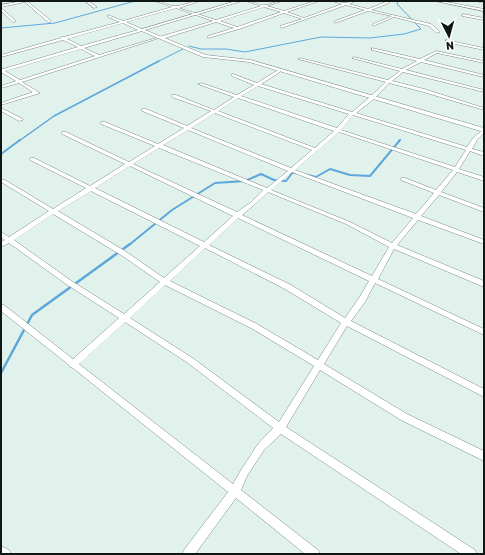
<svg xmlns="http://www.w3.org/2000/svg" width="485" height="555" viewBox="0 0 485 555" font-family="Rubik,sans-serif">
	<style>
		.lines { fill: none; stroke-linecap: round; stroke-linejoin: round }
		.stream-far3 { stroke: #5ca8da; stroke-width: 1 }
		.stream-far2 { stroke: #5ca8da; stroke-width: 1.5 }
		.stream-far1 { stroke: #5ca8da; stroke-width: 2 }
		.stream { stroke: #5ca8da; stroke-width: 2.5 }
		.minor-casing { stroke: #7d8b86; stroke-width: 1 }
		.tertiary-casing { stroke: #7d8b86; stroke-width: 1 }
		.minor { fill: #fff; fill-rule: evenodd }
		.tertiary { fill: #fff; fill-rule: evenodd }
	</style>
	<rect width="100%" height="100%" fill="#e1f1ec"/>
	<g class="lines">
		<!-- stream-far3 -->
		<path class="stream-far3" d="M1,28L55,23L135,1
			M189,46L201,49H226L245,52L321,37L370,38L404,34L421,29L397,4L398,1
			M157,62L183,49"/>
		<!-- stream-far2 -->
		<path class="stream-far2" d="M19,141L54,116L159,61
			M399,141L400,140"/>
		<!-- stream-far1 -->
		<path class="stream-far1" d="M1,154L20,140
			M308,175L316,177L330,169L350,175L370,176L400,140
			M129,245L172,210L215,183L245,181L261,174L274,180L286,181L293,172L295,173"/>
		<!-- stream -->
		<path class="stream" d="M1,373L32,315L130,244"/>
		<!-- minor casing -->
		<g class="minor-casing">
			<path id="minor" d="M23,1H29L28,2L50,20V22H48L25,2L1,7V5Z
				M85,1H88L97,7L94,8Z
				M155,1C162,1 170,7 177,6C185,5 192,1 200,1L179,8L216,20L261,6L246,1C252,1 259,6 266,5C272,4 276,1 282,1L267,6L284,11L315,1H319L287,12L304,18L342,4L332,1L345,3L355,1L349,4L368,9L388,1L389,3L371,10L431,24L440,32L437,33L429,26L394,17L373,26V24L392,16L368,11L335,23V21L365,10L346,5L281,28L280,26L302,19L284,13L239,29L208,38V36L234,28L216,22L162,39L159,38L22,82L40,93L1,105V103L33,92L19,83L1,88V86L16,81L1,72V69H3L78,47L63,40L1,57V55L61,38V37H64L120,22L108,17V15L123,21L172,7ZM264,7L281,12L237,27L220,21ZM176,8L213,21L99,55L84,48L142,31V29L126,22ZM123,23L138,30L81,46L67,39ZM81,49L95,56L20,80L5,71Z
				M435,1H441L484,9V11Z
				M479,1H484V3L479,2Z
				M1,8L15,20V22H13L1,11Z
				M463,14L484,18V20L462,16Z
				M446,40L484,48V50L446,42Z
				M372,48L420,59L436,51L484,61V63L437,53L424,60L484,75V77L421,62L406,70L484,90V92L403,72L392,81L424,89L484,108V110L420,91L389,83L374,99L356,113L467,147L473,138L484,129V133L477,140L472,149L484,152V156L470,151L459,169L484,177V181L457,172L441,192L484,208V212L439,195L421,216L484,240V244L418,220L397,245L484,281V287L394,249L378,279L484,329V335L375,283L365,302L351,321L484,389V397L347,326L324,364L407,414L484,451V461L401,420L320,370L286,427L475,550L477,554H461L281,434L264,450L247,476L241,490L318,550L320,554H305L236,498L195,554H182L184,550L228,492L73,368L70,367L69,365L1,311V304L4,305L73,359L119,318L66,284L9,243L1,247V242L5,240L1,237V232L9,237L49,211L1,182V180H5L53,209L86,188L30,160V158H34L90,186L125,164L62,134V132H66L129,162L155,146L101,124V122H105L158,144L184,128L142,111V109H146L187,126L211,111L172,97V95H176L214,110L234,97L198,84L201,83L237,95L254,85L232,76V74H233L257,83L278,70H280V72L261,84L352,112L370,97L386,82L298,59L300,58L388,80L400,71L352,58L354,57L402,69L417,61L372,50ZM258,86L349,114L337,128L241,96ZM238,98L334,131L315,148L218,111ZM215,113L312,150L291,168L191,128ZM353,115L466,150L455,167L341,130ZM188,130L288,171L267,188L163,145ZM339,132L453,170L436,190L405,178H401V180L434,193L416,214L295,170ZM159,148L263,190L250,203L237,212L133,164ZM130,166L233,216L204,242L95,188ZM292,172L413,218L392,243L350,222L271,190ZM91,191L200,246L164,278L125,251L58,211ZM268,192L346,224L389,247L372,276L242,215L254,205ZM53,214L121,255L160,282L124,314L70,280L14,240ZM238,218L369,281L359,298L345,318L291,285L209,245ZM205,248L285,289L341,323L318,360L257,324L170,281ZM165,285L251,328L314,366L279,422L194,359L130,318ZM125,322L188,363L273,428L258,444L241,470L233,484L79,364Z
				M1,108L23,119V120L19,121L1,111Z
				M1,546L9,550L11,554H1Z"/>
		</g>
		<!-- tertiary casing -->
		<g class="tertiary-casing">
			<path id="tertiary" d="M236,1H242L145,30L206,55L251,60L484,128V132L249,62L203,57L139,30Z"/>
		</g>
		<!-- minor -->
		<use href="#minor" class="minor"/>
		<!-- tertiary -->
		<use href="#tertiary" class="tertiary"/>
	</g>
	<!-- border -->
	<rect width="485" height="555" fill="none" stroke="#101614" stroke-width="4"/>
	<!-- north arrow -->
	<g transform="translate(449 36) rotate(174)" stroke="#ffffff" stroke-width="3" paint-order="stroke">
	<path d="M0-3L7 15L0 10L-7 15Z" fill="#101614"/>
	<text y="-6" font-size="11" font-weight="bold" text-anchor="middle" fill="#101614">N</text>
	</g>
</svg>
